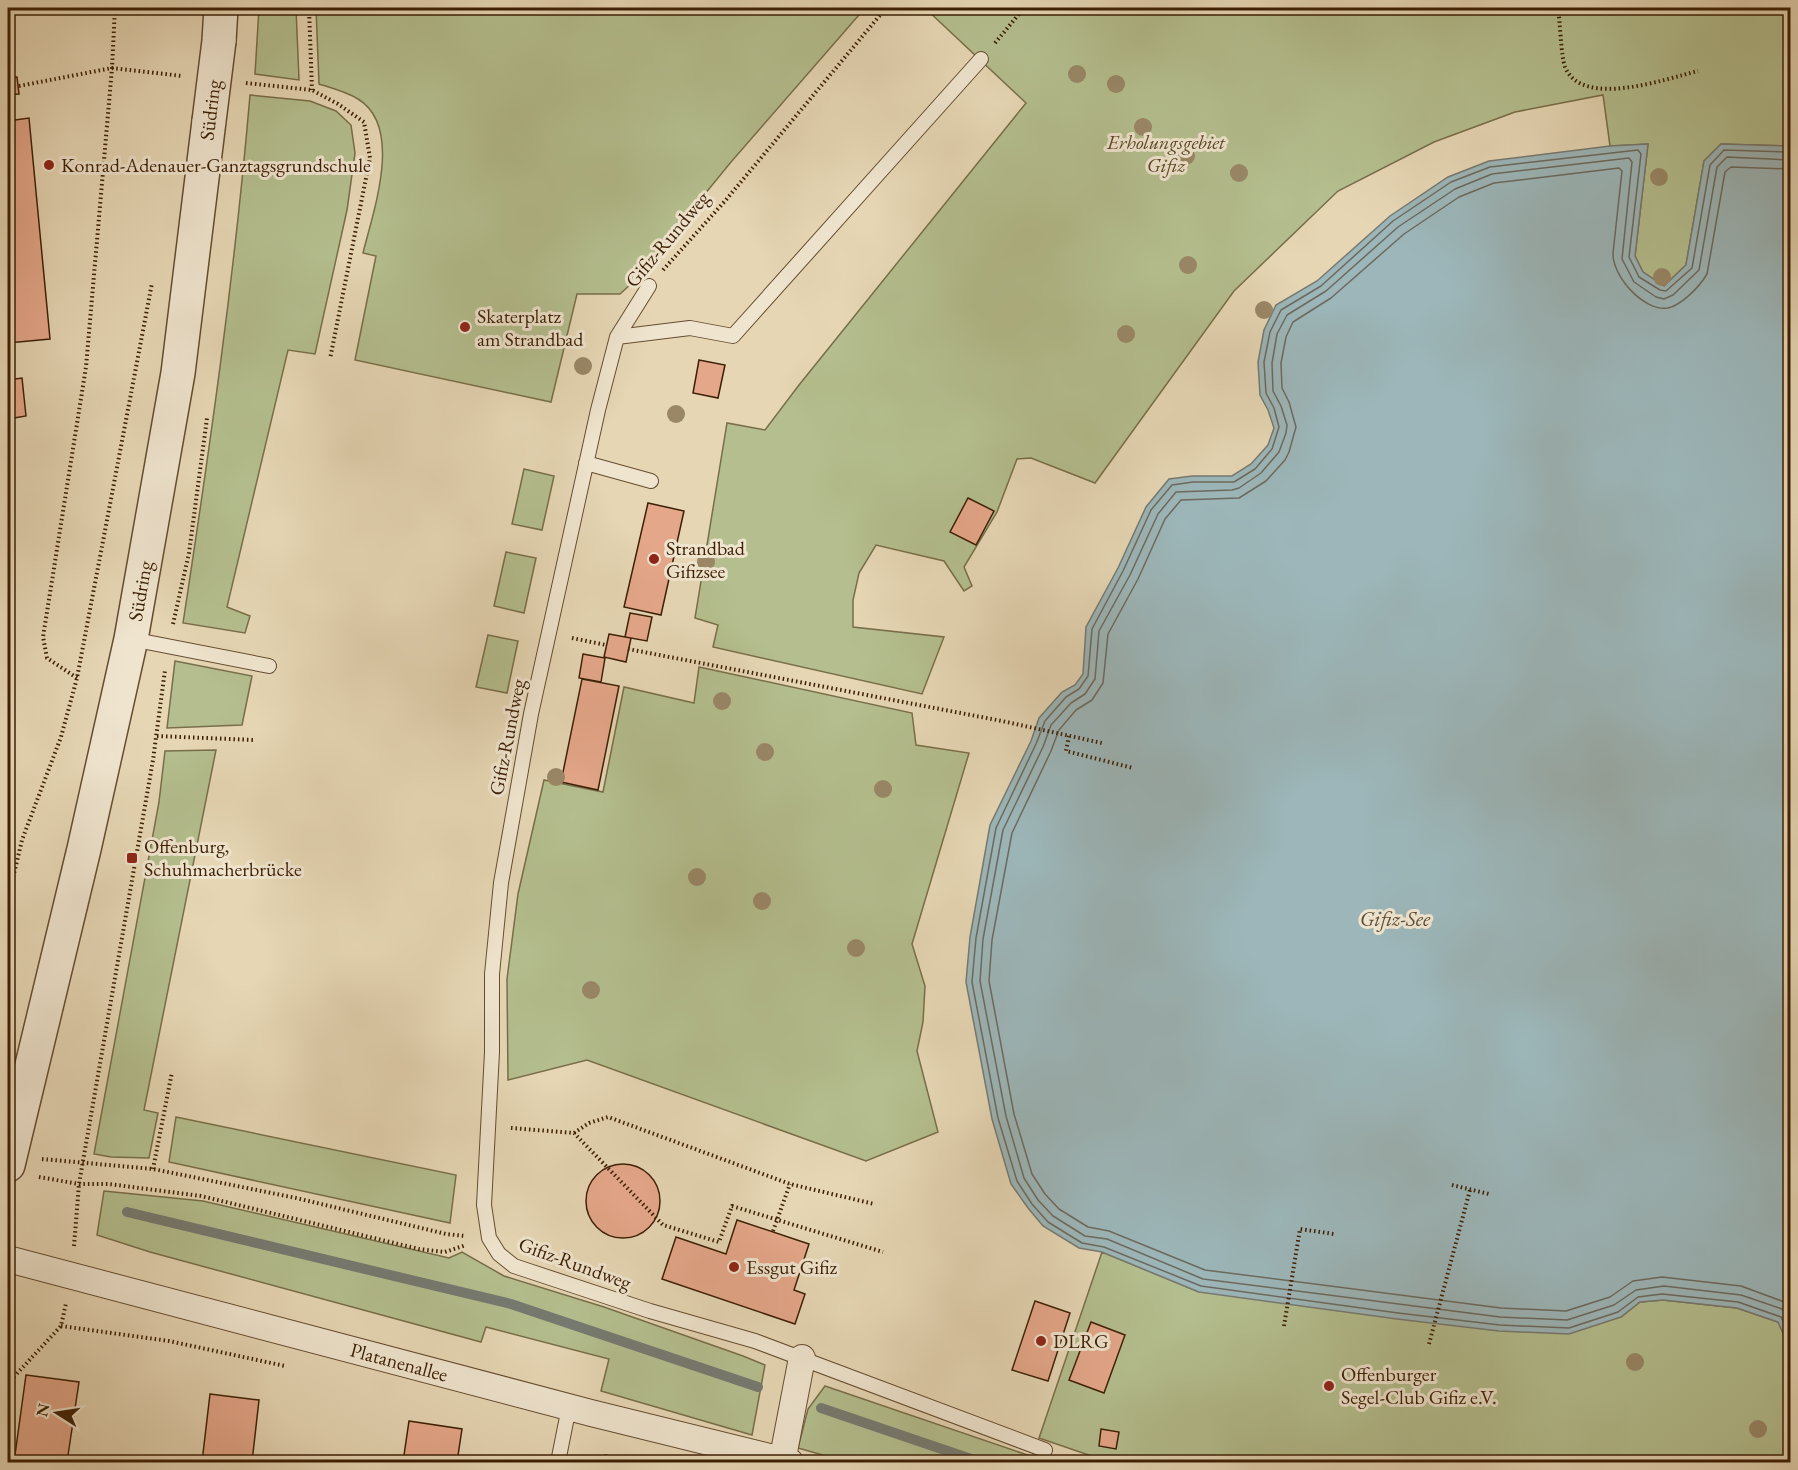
<svg xmlns="http://www.w3.org/2000/svg" width="1798" height="1470" viewBox="0 0 1798 1470" font-family="'EB Garamond',serif">
	<style>
		.green { fill: #b4be8e; stroke: #786e49; stroke-width: 1.5 }
		.water { fill: #9cb6b9; stroke: #767a71; stroke-width: 1.5 }
		.lines { fill: none; stroke-linecap: round; stroke-linejoin: round }
		.shore { stroke: #6c6a5e; stroke-width: 1.5 }
		.stream { stroke: #767a71; stroke-width: 10 }
		.building { fill: #e5a78a; stroke: #3c1f04; stroke-width: 1.5 }
		.service-casing { stroke: #664d30; stroke-width: 16 }
		.minor-casing { stroke: #664d30; stroke-width: 28 }
		.tertiary-casing { stroke: #664d30; stroke-width: 36 }
		.path { stroke: #3c1f04; stroke-width: 4; stroke-dasharray: 1.5 3; stroke-linecap: butt }
		.service { stroke: #efe4ce; stroke-width: 14 }
		.minor { stroke: #efe4ce; stroke-width: 26 }
		.tertiary { stroke: #efe4ce; stroke-width: 33 }
		.tertiary-bridge-casing { stroke: #664d30; stroke-width: 36; stroke-linecap: butt }
		.tertiary-bridge { stroke: #efe4ce; stroke-width: 33 }
		.tree { fill: #998766 }
		.poi-dot { fill: #8f2418; stroke: #efe4ce; stroke-width: 2 }
		.labels { text-anchor: middle; dominant-baseline: central; stroke-width: 6; stroke-linejoin: round; paint-order: stroke }
		.street-label { font-size: 20px; fill: #3c1f04; stroke: #efe4ce }
		.park-label { font-size: 20px; font-style: italic; fill: #5a4726; stroke: #efe4ce }
		.poi-label { font-size: 20px; fill: #3c1f04; stroke: #efe4ce; text-anchor: start }
		.water-label { font-size: 21px; font-style: italic; fill: #594c3a; stroke: #efe4ce }
	</style>
	<rect width="100%" height="100%" fill="#e6d6b4"/>
	<filter id="stains"><feTurbulence type="fractalNoise" baseFrequency=".00333" numOctaves="4"/><feColorMatrix values="0 0 0 0 .2 0 0 0 0 .09 0 0 0 0 .02 0 0 0 .5 -.17"/></filter>
	<radialGradient id="worn" r=".72"><stop offset=".6" stop-color="#630" stop-opacity="0"/><stop offset="1" stop-color="#630" stop-opacity=".3"/></radialGradient>
	<!-- green -->
	<path class="green" d="M259,8H296L299,80L255,74Z
		M316,8H865L731,162L632,283L620,294H577L551,402L355,360L376,256L363,253C373,212 404,127 358,99C347,92 332,88 319,84Z
		M925,8H1790V146L1721,144L1704,161L1686,265L1664,286L1643,272L1635,256L1648,144L1610,146L1603,95L1515,112L1434,142L1338,191L1234,291L1095,483L1031,458L1017,459L997,512L964,567L972,586L964,591L944,561L876,545L859,573L853,600V627L944,637L922,694L713,647L718,625L695,618L727,423L765,430L799,385L1026,103Z
		M250,95L310,101L336,111L351,125L355,153L347,210L315,354L288,350L227,607L250,616L245,633L183,623C210,447 235,272 250,95Z
		M524,469L554,476L542,530L512,524Z
		M506,552L536,558L524,613L494,606Z
		M488,635L518,641L507,693L476,687Z
		M175,661L252,676L242,725L167,728Z
		M699,667L912,713L916,745L969,753L912,944L925,986L923,1022L917,1051L938,1132L866,1161L587,1060L508,1080L507,979L518,894L544,780L603,792L624,687L694,703Z
		M216,750L144,1110L158,1113L149,1158L111,1157L94,1154L159,802L165,751Z
		M176,1117L456,1175L450,1223L169,1162Z
		M104,1191L203,1201L449,1258L462,1252L504,1276L604,1307L743,1356L765,1365L752,1435L601,1391L609,1359L486,1327L481,1342L150,1252L97,1235Z
		M1102,1252L1199,1292L1621,1317L1640,1302L1663,1300L1737,1308L1778,1322L1790,1348V1462H1109L1039,1438Z
		M825,1386L1048,1462H847L798,1448L808,1409Z"/>
	<!-- water -->
	<path class="water" d="M1648,144L1635,256L1643,272L1664,286L1686,265L1704,161L1721,144L1790,146V1348L1778,1322L1737,1308L1663,1300L1640,1302L1621,1317L1569,1334L1499,1331L1397,1319L1199,1292L1102,1252L1079,1248L1043,1226L1028,1208L1011,1184L992,1119L966,982L970,937L990,825L1031,741L1039,718L1062,692L1075,685L1083,674L1086,627L1118,568L1146,507L1169,479L1192,476H1232L1251,464L1268,445L1274,428L1268,410L1260,395L1258,362L1264,330L1276,305L1317,281L1390,216L1448,177L1489,161L1610,146Z"/>
	<g class="lines">
		<!-- shore -->
		<path class="shore" d="M1790,152L1724,150L1710,165L1692,268L1666,291L1660,290L1639,277L1629,257L1641,154L1638,150L1490,167L1451,182L1393,221L1321,286L1281,310L1270,332L1264,362L1266,393L1274,408L1279,427L1272,449L1255,469L1234,482H1193L1172,485L1151,510L1123,571L1092,629L1088,676L1079,689L1066,697L1045,721L1036,744L996,828L976,938L972,982L998,1118L1017,1181L1032,1204L1048,1222L1082,1243L1104,1247L1201,1286L1398,1313L1500,1325L1569,1328L1618,1312L1638,1297L1662,1294L1738,1302L1781,1317L1790,1335
			M1790,160L1727,157L1717,167L1699,270L1673,295L1664,299L1656,297L1634,282L1622,259L1632,162L1629,158L1492,174L1455,189L1398,227L1326,291L1287,315L1277,334L1272,363L1273,391L1281,406L1287,425L1286,433L1279,452L1261,473L1239,488L1232,490L1176,492L1158,514L1130,575L1099,631L1095,679L1085,694L1071,703L1051,725L1043,747L1003,830L983,939L980,981L1006,1116L1024,1178L1038,1200L1053,1216L1085,1236L1107,1239L1203,1279L1500,1317L1567,1320L1614,1305L1636,1290L1664,1286L1741,1295L1782,1309L1790,1318
			M1790,169L1731,167L1725,172L1707,274C1700,286 1682,305 1668,308C1644,312 1612,276 1613,253L1622,171L1619,168L1494,183L1459,197L1404,234L1331,298L1293,322L1286,337L1281,363L1282,388L1289,402L1296,427L1289,452L1285,460L1266,481L1239,498L1181,500L1165,519L1138,579L1108,634L1103,683L1092,700L1076,710L1059,730L1051,751L1012,833L992,940L989,981L1014,1114L1032,1174L1045,1194L1059,1209L1088,1227L1109,1231L1205,1270L1501,1308L1566,1311L1610,1297L1633,1281L1662,1277L1741,1286L1790,1304"/>
		<!-- stream -->
		<path class="stream" d="M127,1212L511,1304L758,1387
			M821,1408L980,1462"/>
	</g>
	<!-- building -->
	<path class="building" d="M17,77L19,94L8,95V78Z
		M29,118L50,339L8,343V121Z
		M699,360L725,365L718,398L693,393Z
		M22,378L26,416L8,419V380Z
		M968,498L994,511L976,545L950,532Z
		M648,503L684,511L661,615L624,607Z
		M630,613L652,617L647,641L625,637Z
		M609,634L631,638L626,662L604,657Z
		M583,654L605,658L601,682L579,678Z
		M582,679L619,686L598,790L561,782Z
		M586 1201a37 37 0 1 1 74 0a37 37 0 1 1-74 0Z
		M737,1220L809,1244L794,1290L805,1294L795,1324L662,1279L676,1237L726,1254Z
		M1035,1301L1070,1313L1048,1381L1012,1370Z
		M1091,1322L1125,1335L1104,1393L1069,1380Z
		M26,1375L79,1382L67,1462H14Z
		M210,1394L259,1400L252,1462H202Z
		M409,1421L462,1429L457,1462H403Z
		M1101,1429L1119,1432L1116,1449L1099,1446Z
		M605,1455L640,1462H603Z"/>
	<g class="lines">
		<!-- service casing -->
		<g class="service-casing">
			<path id="service" d="M649,286L617,337L598,410L531,714L501,883L492,974V1052L484,1205L489,1238L499,1254L514,1266L650,1311L755,1341L1045,1450
				M617,337L690,328L733,336L981,59
				M586,463L651,481
				M131,639L269,666
				M558,1462L569,1407"/>
		</g>
		<!-- minor casing -->
		<g class="minor-casing">
			<path id="minor" d="M8,1259L591,1413L790,1462
				M782,1462L802,1358"/>
		</g>
		<!-- tertiary casing -->
		<g class="tertiary-casing">
			<path id="tertiary" d="M219,41L221,8
				M8,1165L84,849L131,639L178,373L209,121"/>
		</g>
		<!-- path -->
		<path class="path" d="M309,8L312,90
			M1558,8C1560,21 1561,56 1565,67C1582,109 1665,79 1698,71
			M995,43L1024,8
			M246,83L312,90L338,104L364,122L370,158L330,359
			M19,86L112,68L182,76
			M663,270L725,201L886,8
			M173,624L189,553L207,418
			M572,638L606,645
			M628,649L1002,721L1102,743
			M77,678L47,658L43,637L86,367L112,68L115,8
			M157,736L253,740
			M1069,736L1066,751L1133,768
			M8,899L22,840L61,737L77,678L152,283
			M511,1128L574,1133L663,1225L719,1242L732,1206L883,1252
			M574,1133L589,1123L608,1117L790,1184L874,1204
			M42,1159L153,1169L296,1198L446,1234L465,1236
			M153,1169L172,1072
			M39,1177L79,1184H109L201,1196L419,1249L445,1252L466,1245
			M1452,1185L1489,1194
			M773,1231L790,1184
			M74,1246L79,1184L153,760L165,670
			M61,1326L169,1341L285,1366
			M1284,1326L1300,1229L1334,1234
			M1429,1344L1470,1190
			M8,1389L11,1380L61,1326L66,1303
			M1065,1457L1083,1462"/>
		<!-- service -->
		<use href="#service" class="service"/>
		<!-- minor -->
		<use href="#minor" class="minor"/>
		<!-- tertiary -->
		<use href="#tertiary" class="tertiary"/>
		<!-- tertiary-bridge casing -->
		<g class="tertiary-bridge-casing">
			<path id="tertiary-bridge" d="M209,121L219,41"/>
		</g>
		<!-- tertiary-bridge -->
		<use href="#tertiary-bridge" class="tertiary-bridge"/>
	</g>
	<!-- trees -->
	<g class="tree">
		<circle cx="1077" cy="74" r="9"/>
		<circle cx="1116" cy="84" r="9"/>
		<circle cx="1143" cy="127" r="9"/>
		<circle cx="1186" cy="156" r="9"/>
		<circle cx="1239" cy="173" r="9"/>
		<circle cx="1659" cy="177" r="9"/>
		<circle cx="1188" cy="265" r="9"/>
		<circle cx="1662" cy="277" r="9"/>
		<circle cx="1264" cy="310" r="9"/>
		<circle cx="1126" cy="334" r="9"/>
		<circle cx="583" cy="366" r="9"/>
		<circle cx="676" cy="414" r="9"/>
		<circle cx="706" cy="562" r="9"/>
		<circle cx="722" cy="701" r="9"/>
		<circle cx="765" cy="752" r="9"/>
		<circle cx="556" cy="777" r="9"/>
		<circle cx="883" cy="789" r="9"/>
		<circle cx="697" cy="877" r="9"/>
		<circle cx="762" cy="901" r="9"/>
		<circle cx="856" cy="948" r="9"/>
		<circle cx="591" cy="990" r="9"/>
		<circle cx="1635" cy="1362" r="9"/>
		<circle cx="1758" cy="1429" r="9"/>
	</g>
	<!-- markers -->
	<g class="poi-dot">
		<circle cx="49" cy="165" r="6"/>
		<circle cx="465" cy="327" r="6"/>
		<circle cx="654" cy="559" r="6"/>
		<rect x="126" y="852" width="12" height="12" rx="3"/>
		<circle cx="734" cy="1267" r="6"/>
		<circle cx="1041" cy="1341" r="6"/>
		<circle cx="1329" cy="1386" r="6"/>
	</g>
	<g class="labels">
		<!-- street labels -->
		<g class="street-label">
			<text transform="translate(210 110) rotate(-83)">Südring</text>
			<text transform="translate(667 239) rotate(-50)">Gifiz-Rundweg</text>
			<text transform="translate(140 591) rotate(-80)">Südring</text>
			<text transform="translate(507 737) rotate(-79)">Gifiz-Rundweg</text>
			<text transform="translate(575 1263) rotate(20)">Gifiz-Rundweg</text>
			<text transform="translate(399 1362) rotate(15)">Platanenallee</text>
		</g>
		<!-- park labels -->
		<g class="park-label">
			<text x="1166" y="142">Erholungsgebiet<tspan x="1166" dy="23">Gifiz</tspan></text>
		</g>
		<!-- poi labels -->
		<g class="poi-label">
			<text x="61" y="165">Konrad-Adenauer-Ganztagsgrundschule</text>
			<text x="477" y="316">Skaterplatz<tspan x="477" dy="23">am Strandbad</tspan></text>
			<text x="666" y="548">Strandbad<tspan x="666" dy="23">Gifizsee</tspan></text>
			<text x="144" y="846">Offenburg,<tspan x="144" dy="23">Schuhmacherbrücke</tspan></text>
			<text x="746" y="1267">Essgut Gifiz</text>
			<text x="1053" y="1341">DLRG</text>
			<text x="1341" y="1374">Offenburger<tspan x="1341" dy="23">Segel-Club Gifiz e.V.</tspan></text>
		</g>
		<!-- water labels -->
		<g class="water-label">
			<text x="1395" y="918">Gifiz-See</text>
		</g>
	</g>
	<!-- margin -->
	<rect width="1798" height="1470" fill="none" stroke="#e6d6b4" stroke-width="30"/>
	<rect x="9" y="9" width="1780" height="1452" fill="none" stroke="#3c1f04" stroke-width="3"/>
	<rect x="15" y="15" width="1768" height="1440" fill="none" stroke="#3c1f04" stroke-width="1.5"/>
	<!-- north arrow -->
	<g transform="translate(57 1413) rotate(282)" stroke="#efe4ce" stroke-width="4.5" paint-order="stroke">
	<path d="M0-4.5L10 22L0 15L-10 22Z" fill="#3c1f04"/>
	<text y="-9" font-size="16" font-weight="bold" text-anchor="middle" fill="#3c1f04">N</text>
	</g>
	<rect width="100%" height="100%" filter="url(#stains)"/>
	<rect width="100%" height="100%" fill="url(#worn)"/>
</svg>
